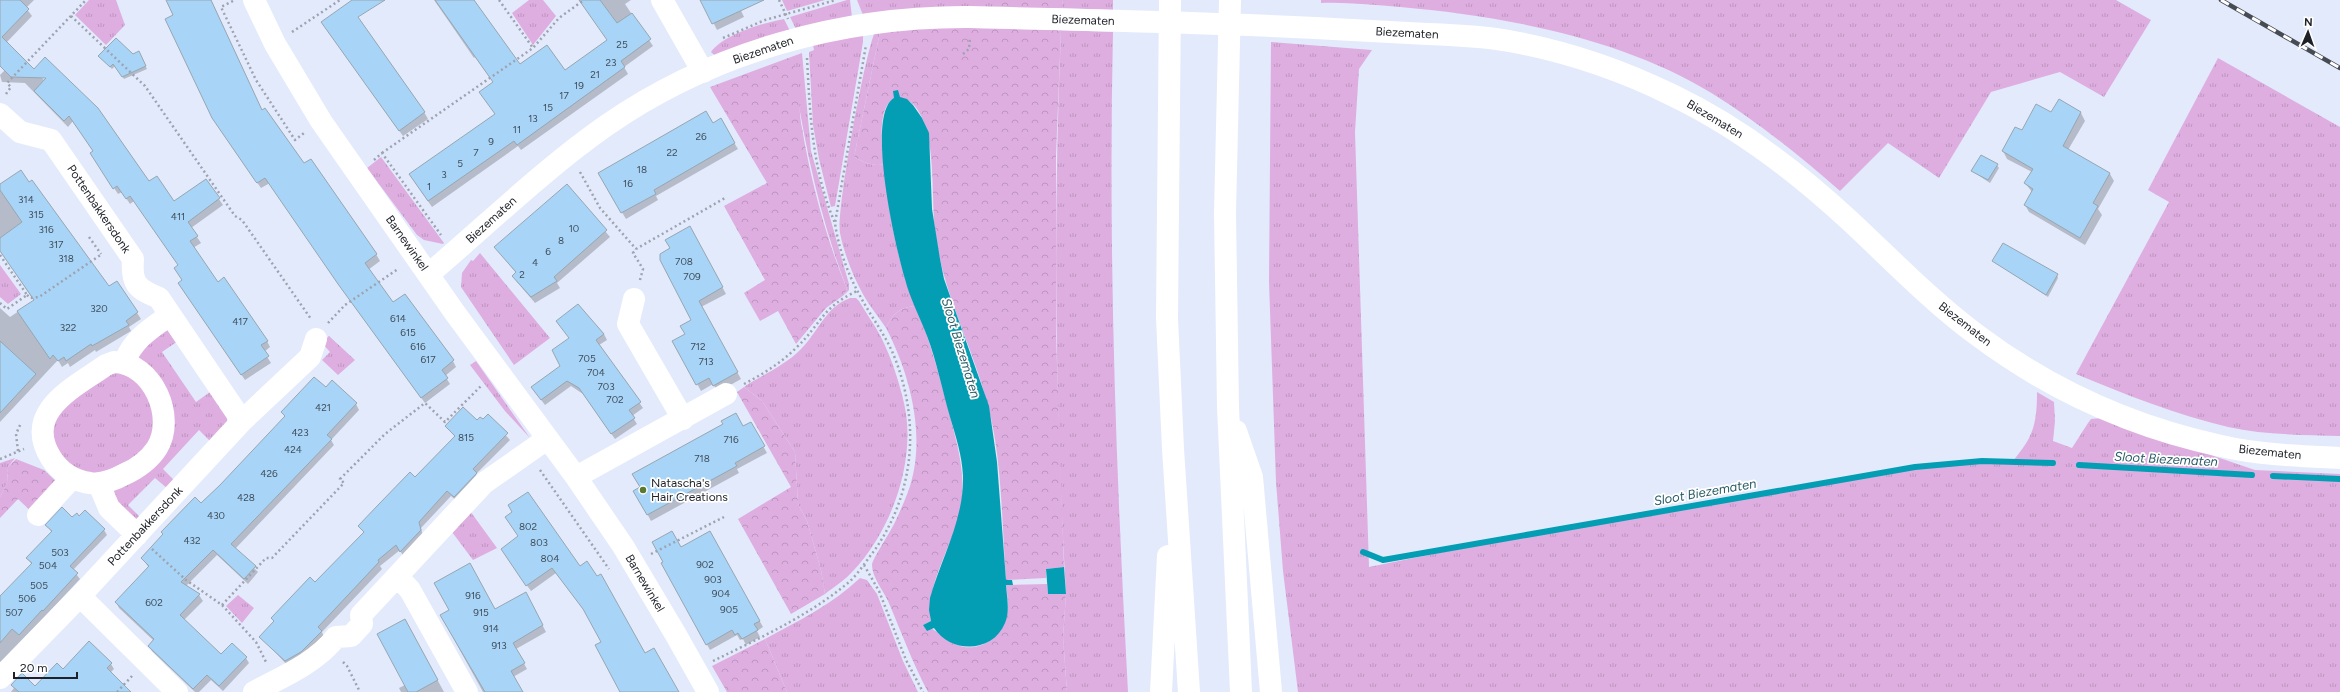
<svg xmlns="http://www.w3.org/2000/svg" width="2340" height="692" viewBox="0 0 2340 692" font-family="Figtree,sans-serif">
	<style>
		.grass { fill: url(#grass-tufts) }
		.forest { fill: url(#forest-crowns) }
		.water { fill: #049eb4 }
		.shadow { fill: #0003; fill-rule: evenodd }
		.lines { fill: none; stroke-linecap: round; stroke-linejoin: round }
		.stream { stroke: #049eb4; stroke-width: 6 }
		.building { fill: #a8d5f7; stroke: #97a6b1 }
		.path { stroke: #9ea3b0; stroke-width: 2.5; stroke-dasharray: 2 3; stroke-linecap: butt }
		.minor { stroke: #fff; stroke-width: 22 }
		.highway { stroke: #fff; stroke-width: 22 }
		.rail-casing { stroke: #474b53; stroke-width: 4.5 }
		.rail { stroke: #fff; stroke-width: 3; stroke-dasharray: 9; stroke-linecap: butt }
		.poi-dot { fill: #5b792e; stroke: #fff; stroke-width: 1.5 }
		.labels { text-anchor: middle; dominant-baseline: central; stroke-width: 3.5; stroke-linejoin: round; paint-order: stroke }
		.number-label { font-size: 10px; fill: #404e5b }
		.street-label { font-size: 12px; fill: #1e2127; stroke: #fff }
		.poi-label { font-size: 12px; fill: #1e2127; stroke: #fff; text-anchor: start }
		.water-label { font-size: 13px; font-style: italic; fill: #2b5d67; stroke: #fff }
	</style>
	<defs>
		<pattern id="grass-tufts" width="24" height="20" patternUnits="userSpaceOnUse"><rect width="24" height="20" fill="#deaee1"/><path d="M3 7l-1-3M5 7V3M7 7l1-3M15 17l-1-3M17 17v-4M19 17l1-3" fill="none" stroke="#be95c1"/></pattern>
		<pattern id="forest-crowns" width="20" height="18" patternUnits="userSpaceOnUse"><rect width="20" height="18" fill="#deaee1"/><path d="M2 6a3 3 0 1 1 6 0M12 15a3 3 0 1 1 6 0" fill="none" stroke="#be95c1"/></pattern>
	</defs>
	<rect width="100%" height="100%" fill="#e3eafb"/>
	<!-- grass -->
	<path class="grass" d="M89,0H116L125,25L106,45L75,15Z
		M529,0H543L556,16L533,45L512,13Z
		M782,0H825L787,11Z
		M847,0H850L852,17L796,29L790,17Z
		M857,0H995V8L863,15Z
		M1063,0H1113V10L1062,8Z
		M1321,0H2116L2151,20L2104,97L2060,72L1991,92L1939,178L1888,143L1840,191C1800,156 1758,122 1713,94C1623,38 1503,16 1400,7C1373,5 1347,2 1321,3Z
		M784,19L790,31L716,56L711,52C724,34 763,23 784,19Z
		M1061,30L1113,32C1108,252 1116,472 1128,692H1067L1063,637L1066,594C1055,406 1053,218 1061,30Z
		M875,32H880L854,157C864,162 873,167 884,164C889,213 897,261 915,306C899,307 892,315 886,328C879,317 870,307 864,296C853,277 844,253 840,233C836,212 865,52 875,32Z
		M863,34V42L835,206L831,207L819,159L813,125L809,52L814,50L813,45Z
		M1271,42L1372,50L1359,69L1355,132L1369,567L1631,514L1823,481L1888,470L1949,464L2011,463C2033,438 2037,425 2037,392L2054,402L2055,421L2053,441L2072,448L2088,423L2091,419L2102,418L2255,470L2340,474V692H1298L1283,571L1276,482L1269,282Z
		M802,53L811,151L849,284V290L844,295L847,289C818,214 803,136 791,57Z
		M2218,58L2340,127V436C2303,435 2264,435 2228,427C2177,415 2124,394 2076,374L2169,202L2148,190Z
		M381,157L444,243L443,244L424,240L417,235L367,168Z
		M480,253L550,338L514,365L461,287L462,273L471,260L473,261Z
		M0,265L21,294L8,304L0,297Z
		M850,298H856L859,301C866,313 874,324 881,337C891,357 899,381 904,403C917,459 892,530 853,571C845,580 834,587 825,594L821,570L807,521L798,504L795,452L762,401L744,387C762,375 784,366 800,350C818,333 825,307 850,298Z
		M166,325L178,341L162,352L196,402L210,392L227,417V435L213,444L199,430L163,469L175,481L168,489L155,478L128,505L140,517L134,524L106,486L166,434L130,362Z
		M329,336L355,360L338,375L322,360L330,352L322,343Z
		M476,361L530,438L505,411L470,365Z
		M119,367L154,395L153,448L93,478L56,456L51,419L111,369Z
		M15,458L8,467L7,483L0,497V463Z
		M470,511L497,548L473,560L452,532Z
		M860,578L867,580L877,594L903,661L918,692H787L765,639C798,621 833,604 860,578Z
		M238,595L254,608L242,623L226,606Z"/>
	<!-- forest -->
	<path class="forest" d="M995,0H1063L1062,8H995Z
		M927,27L1061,30L1056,156V335L1064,567L1046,569V578L1006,580C1002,526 1002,457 988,406C974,351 947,301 937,245C929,205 940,132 913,104C908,100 903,97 897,98C876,102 882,149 884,164C873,167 864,162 854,157L880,32Z
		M791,57C803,79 797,104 802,128C811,182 826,238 847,289L844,295L826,308L796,344L778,311L760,321L744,293L765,280L724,206L767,183L710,87Z
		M915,306C931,341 940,379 950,416C958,448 967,477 960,511C953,545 924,588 931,621L923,625C937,628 943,641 957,645C980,654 1003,636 1007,613C1009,604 1007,594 1006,585L1047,584L1048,594H1066L1063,637L1067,692H928C912,662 901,631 888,601C883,590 872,577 872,565C872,559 892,530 896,520C901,509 906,498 910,486C926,435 910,374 886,328C892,315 899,307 915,306Z
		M744,387L762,401L795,452L798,504L807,521L821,570L825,594L791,614L738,519L791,487L737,392Z
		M16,459L44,470L61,486L35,515L18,499L0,518V497L7,483L8,467Z
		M765,639L787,692H727L712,666Z"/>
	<!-- water -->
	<path class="water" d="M898,90L900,97L907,99L913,105L922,118L929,133L932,209L940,259L944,279L989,406L997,462L1006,580H1012L1013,585H1006C1007,598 1010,611 1005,623C993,653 951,654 934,628L927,631L923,625L931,621L929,610L930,598C942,556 964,520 963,476C962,455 956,437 950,417C942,390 937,362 927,336C920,317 910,299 905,279C896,250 865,115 894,98L893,91Z
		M1064,567L1066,594H1048L1046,569Z"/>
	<!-- shadow -->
	<path class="shadow" d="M0,0H34L26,8L32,16L6,43L34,70L45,59L149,183L173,202L206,180L223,205L191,228L201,243L193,248L218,283L267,341L270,347L264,352L271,363L245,380L183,289L179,265L134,201L130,204L122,192L118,194L95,159L94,152L73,121L68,127L25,83L2,82L0,75L8,67L0,59ZM41,77H48L45,81Z
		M167,0H211L262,111L376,254L380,261L368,270L392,304L453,361L456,367L445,376L450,384L425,403L343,290L270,183L261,188L217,125Z
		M434,0H473L520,66L564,71L608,41L592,0H631L625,4L653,46L624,67L628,74L521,150L518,146L432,207L414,181L496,115L484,98L494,83L475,57L474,58Z
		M702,0H736L744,17L717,30Z
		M326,28L424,112L428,119L403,136Z
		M139,53L147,69L124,79L115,66L112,69L99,56L133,55Z
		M2059,101L2081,113L2085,121L2068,150L2110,174L2114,181L2098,209L2102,215L2085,245L2029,212L2025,205L2032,192L2025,183L2032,172L2007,159L2003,151L2022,132L2052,114Z
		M720,120L738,149L656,196L658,200L626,219L599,174L714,128Z
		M1997,165L1999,168L1990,183L1972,171Z
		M0,185L109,288L117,282L141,319L129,327L131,331L96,352L95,350L70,367L68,363L62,367L58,360L0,422V308L10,317L34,301L0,250Z
		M567,186L610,237L557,283L560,288L535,303L517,282L513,276L516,273L495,247Z
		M690,227L726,294L701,307L741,379L718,392L713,384L701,391L674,341L686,334L692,320L671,249Z
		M1993,261L2057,275L2058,278L2048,297Z
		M578,306L604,334L607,340L599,345L643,408L632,416L637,424L615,439L583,394L571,386L545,405L536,393L562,366Z
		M326,388L356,404L359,410L331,440L334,445L235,549L258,572L248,584L217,555L186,586L199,595L203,601L184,620L221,656L246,658L249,663L223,691L211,680L199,692H195L152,651L149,646L154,641L119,608L116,602L149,568L142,558L221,485L285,417L282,412Z
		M488,415L510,440L476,474L479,479L458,502L451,496L421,528L423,536L403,556L400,550L380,566L382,569L322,632L324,637L289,667L261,637L274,622L272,618L315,584L364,533L360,527L416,478L455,437L446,426L483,421Z
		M750,423L767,453L737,469L739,473L651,521L635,491Z
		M72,518L104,530L107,535L73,570L80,579L5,659L0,668V598L32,565L28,559L52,533L47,525Z
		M710,532L763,627L757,631L760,637L746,645L743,639L740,640L737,635L710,650L663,564L681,548Z
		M505,555L580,567L645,654L678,692H622L603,642L588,615L556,573L531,591Z
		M529,599L546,632L516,649L527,669L513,677L522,692H483L441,616L494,610Z
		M405,620L444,692H401L399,688L405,685Z
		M89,643L111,664L114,669L110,673L129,692H11L14,688L12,685L35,687L63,670Z"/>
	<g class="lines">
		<!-- stream -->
		<path class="stream" d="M2079,465L2252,475
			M2273,476L2340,479
			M1363,552L1383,560L1915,467L1982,461L2053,463"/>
	</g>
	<!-- building -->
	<path class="building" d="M0,0H20L29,9L2,37L34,69L45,57L98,108L149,181L157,176L174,201L206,179L220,198L188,222L198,236L190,241L218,282L224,277L268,341L261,345L269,356L241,375L178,283L182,280L174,268L178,265L130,196L126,199L117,186L113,189L90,153L93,151L69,116L64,121L34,91L46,78L11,77L0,66Z
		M166,0H211L262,110L265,108L304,163L311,159L377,254L365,263L393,302L405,294L454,360L442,370L448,378L421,398L338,284L265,178L257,183L256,182L212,118L165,19L173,15Z
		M352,0H385L358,17L425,112L399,131L321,22Z
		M435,0H474L520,64L547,45L565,70L607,40L579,0H600L617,23L632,13L651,39L621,61L625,67L517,145L514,141L428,201L409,174L495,114L479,92L493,82Z
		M700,0H764L712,24Z
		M116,38L133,54L139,51L146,66L122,77L113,64L110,67L98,56Z
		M2059,99L2081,112L2063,146L2110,173L2093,203L2098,206L2080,238L2024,205L2033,189L2024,183L2033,169L2002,151L2015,127L2022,130L2036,104L2051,112Z
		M706,111L713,123L721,118L735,143L654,190L656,194L621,213L598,173Z
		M1981,155L1998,164L1988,180L1971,171Z
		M21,170L29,182L32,180L109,286L117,281L138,312L126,321L129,325L92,346L91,344L66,361L64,357L58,361L53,355L50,359L17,311L34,300L0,251V238L22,222L0,190V184Z
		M567,184L607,230L554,277L557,281L531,297L512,276L516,272L494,247Z
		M690,226L723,287L699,301L738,372L713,386L709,378L696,385L672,341L685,334L680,326L691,320L660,260V254L670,248L665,240Z
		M2003,243L2058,274L2046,295L1992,261Z
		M578,304L604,334L596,340L641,402L629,410L635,418L611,434L579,388L567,381L541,400L531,387L560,366L552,350L569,338L556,321Z
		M0,341L36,374L0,413Z
		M314,377L326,387L332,380L357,403L327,435L332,439L231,544L256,566L244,579L213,550L181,582L200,594L180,615L221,654L232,643L247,657L219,686L207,675L193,689L148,646L154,639L115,602L149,566L141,558L163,534L161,532L195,497L201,503L220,485L285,416L281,412Z
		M463,407L477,420L480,417L483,419L488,414L508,433L473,469L477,473L454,497L447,491L419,522L421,530L400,552L396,545L378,560L379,562L318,627L322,631L301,652L285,661L259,637L274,621L271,618L310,577L315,582L364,532L358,526L379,504L410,472L415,477L455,436L445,426Z
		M736,413L743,426L751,422L765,446L735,463L737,466L647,515L633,491L640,487L632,474L723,424L721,421Z
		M528,492L580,566L587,561L597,576L601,574L645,653L654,648L679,692H620L595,645L601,642L583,609L552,568L526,586L501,549L518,536L505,517L512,512L508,505Z
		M62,507L72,517L77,513L79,516L85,510L105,529L70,566L78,573L43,611L42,610L19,635L12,629L0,643V596L32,563L26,558L52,531L45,525Z
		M672,531L681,547L710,531L760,621L754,624L758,630L742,639L738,633L735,635L732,630L706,645L661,563L663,562L652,542Z
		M470,563L495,609L526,592L543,625L513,643L525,663L511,671L523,692H485L440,615L449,610L434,583Z
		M405,619L438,680L416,692H408L377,634Z
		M89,641L112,663L107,668L131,692H19L11,685L22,673L35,686L57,663L63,669Z"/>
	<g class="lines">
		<!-- path -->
		<path class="path" d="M499,0L533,48
			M779,0L788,19
			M233,1L221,7L256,80L295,140L304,133
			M71,16L145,86L235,216L242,220L311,319
			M292,32L340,0
			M723,38L765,20L836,0
			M963,54L969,49L970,37
			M807,58C810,114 812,170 835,223
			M6,94L11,87L7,83L86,0
			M382,153L533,48L559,18L584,0
			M374,160L382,153L441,235
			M580,172L600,208L636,249
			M89,237L101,254
			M0,255L27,295L7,309L0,303
			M640,280L643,269L633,253L636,249L725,198
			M27,295L30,298L39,297L102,254
			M328,323L345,305L398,269
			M744,384C763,374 781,363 797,347C822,323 821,308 857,291
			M18,451L16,434L21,423
			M0,459L24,449
			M540,470L609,569
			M152,549L186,580L222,605L256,642L266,662
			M651,554L724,517
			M864,565L879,591L906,660L923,692
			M222,605L266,558H272L344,483L340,479L385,434L425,403L445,422L481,386
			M713,661C760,638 810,615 849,582C859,573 866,561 874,551C914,494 920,425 896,361C887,336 870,316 858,292C847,272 838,246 835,223L866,45
			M343,662L347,666L360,692
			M117,692L132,676"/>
		<!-- minor -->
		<path class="minor" d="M254,0L275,44L321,121L455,313L576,477L623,546L676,635L708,692
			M662,0L703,72
			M0,114L20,132L51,140L133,259C131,284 137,289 159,298L242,421L80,596L177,692
			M429,274C488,224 544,169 607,125C712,52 843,16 970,17C1085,20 1200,22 1315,28C1352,30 1389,32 1427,34C1454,35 1482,36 1509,41C1565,51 1621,70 1672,95C1737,126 1796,171 1849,220C1891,259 1931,301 1977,335C2049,389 2133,427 2221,446C2260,455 2300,456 2340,458
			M634,299L628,324L683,419
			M114,362C153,363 176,417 157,448C150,459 137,469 125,474C114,480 102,485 90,483C74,481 60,472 51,458C22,411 75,387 106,365Z
			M124,363C133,339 150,329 170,315
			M242,421L310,357L316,339
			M576,477L726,394
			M99,484L109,508L137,535
			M38,515L72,478
			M398,577L410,590L467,692
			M0,678L80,596
			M254,692C282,677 316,663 336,637L351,636L362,624L361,615L484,483L547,439"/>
		<!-- highway -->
		<path class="highway" d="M1170,0L1167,318L1173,449L1189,692
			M1230,0L1225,213L1228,407L1241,692
			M1236,431L1252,477L1271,692
			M1161,692L1168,556"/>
		<!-- rail casing -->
		<g class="rail-casing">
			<path id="rail" d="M2221,0L2340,68"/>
		</g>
		<!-- rail -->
		<use href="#rail" class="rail"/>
	</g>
	<!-- markers -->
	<circle class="poi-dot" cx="643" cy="490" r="4"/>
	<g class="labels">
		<!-- number labels -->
		<g class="number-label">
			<text x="622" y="44">25</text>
			<text x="611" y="62">23</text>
			<text x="595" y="74">21</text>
			<text x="579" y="85">19</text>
			<text x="564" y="95">17</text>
			<text x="548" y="107">15</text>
			<text x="533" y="118">13</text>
			<text x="517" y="129">11</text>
			<text x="701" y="136">26</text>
			<text x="491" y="141">9</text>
			<text x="476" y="152">7</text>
			<text x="672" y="152">22</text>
			<text x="460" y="163">5</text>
			<text x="642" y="169">18</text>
			<text x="444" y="174">3</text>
			<text x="628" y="183">16</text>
			<text x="429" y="186">1</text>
			<text x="26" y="199">314</text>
			<text x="36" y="214">315</text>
			<text x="178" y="216">411</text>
			<text x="574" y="228">10</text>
			<text x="46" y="229">316</text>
			<text x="561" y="240">8</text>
			<text x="56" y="244">317</text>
			<text x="548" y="251">6</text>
			<text x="66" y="258">318</text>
			<text x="684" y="261">708</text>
			<text x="535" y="262">4</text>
			<text x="522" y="274">2</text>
			<text x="692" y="276">709</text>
			<text x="99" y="308">320</text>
			<text x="398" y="318">614</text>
			<text x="240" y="321">417</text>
			<text x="68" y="327">322</text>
			<text x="408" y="332">615</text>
			<text x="418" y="346">616</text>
			<text x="698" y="346">712</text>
			<text x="587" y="358">705</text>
			<text x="428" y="359">617</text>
			<text x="706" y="361">713</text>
			<text x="596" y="372">704</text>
			<text x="606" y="386">703</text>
			<text x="615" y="399">702</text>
			<text x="323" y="407">421</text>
			<text x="300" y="432">423</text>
			<text x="466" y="437">815</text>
			<text x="731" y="439">716</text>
			<text x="293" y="449">424</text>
			<text x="702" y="458">718</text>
			<text x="269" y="473">426</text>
			<text x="246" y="497">428</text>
			<text x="216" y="515">430</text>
			<text x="528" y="526">802</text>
			<text x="192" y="540">432</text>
			<text x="539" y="542">803</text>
			<text x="60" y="552">503</text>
			<text x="550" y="558">804</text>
			<text x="705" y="564">902</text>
			<text x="48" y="565">504</text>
			<text x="713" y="579">903</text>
			<text x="39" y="585">505</text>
			<text x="721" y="593">904</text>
			<text x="473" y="595">916</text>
			<text x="27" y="598">506</text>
			<text x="154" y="602">602</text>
			<text x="729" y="609">905</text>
			<text x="14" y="612">507</text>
			<text x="481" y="612">915</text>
			<text x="491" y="628">914</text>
			<text x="499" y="645">913</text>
		</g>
		<!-- street labels -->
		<g class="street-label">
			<text transform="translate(1083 20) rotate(2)">Biezematen</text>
			<text transform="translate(1407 33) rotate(3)">Biezematen</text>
			<text transform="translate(763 50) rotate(-19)">Biezematen</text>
			<text transform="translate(1715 119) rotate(31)">Biezematen</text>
			<text transform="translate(99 209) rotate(56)">Pottenbakkersdonk</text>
			<text transform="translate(491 220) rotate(-42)">Biezematen</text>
			<text transform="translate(407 243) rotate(55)">Barnewinkel</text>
			<text transform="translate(1965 324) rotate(38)">Biezematen</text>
			<text transform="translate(2270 452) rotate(6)">Biezematen</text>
			<text transform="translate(145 526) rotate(-47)">Pottenbakkersdonk</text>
			<text transform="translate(645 583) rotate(59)">Barnewinkel</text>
		</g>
		<!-- poi labels -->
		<g class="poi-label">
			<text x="651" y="483">Natascha's<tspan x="651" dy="14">Hair Creations</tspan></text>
		</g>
		<!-- water labels -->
		<g class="water-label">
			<text transform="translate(961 348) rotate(73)">Sloot Biezematen</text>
			<text transform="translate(2166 459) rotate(3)">Sloot Biezematen</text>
			<text transform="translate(1705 492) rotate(-10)">Sloot Biezematen</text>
		</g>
	</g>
	<!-- north arrow -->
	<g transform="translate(2308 32) rotate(2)" stroke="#ffffff" stroke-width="3" paint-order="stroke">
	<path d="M0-3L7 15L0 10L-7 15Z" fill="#1e2127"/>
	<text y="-6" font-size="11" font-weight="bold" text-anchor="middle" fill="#1e2127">N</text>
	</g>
	<!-- scale -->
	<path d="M14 672v6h63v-6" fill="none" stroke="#1e2127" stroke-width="2"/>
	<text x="20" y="672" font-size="12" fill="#1e2127" stroke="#ffffff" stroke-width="3" paint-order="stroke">20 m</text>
</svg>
